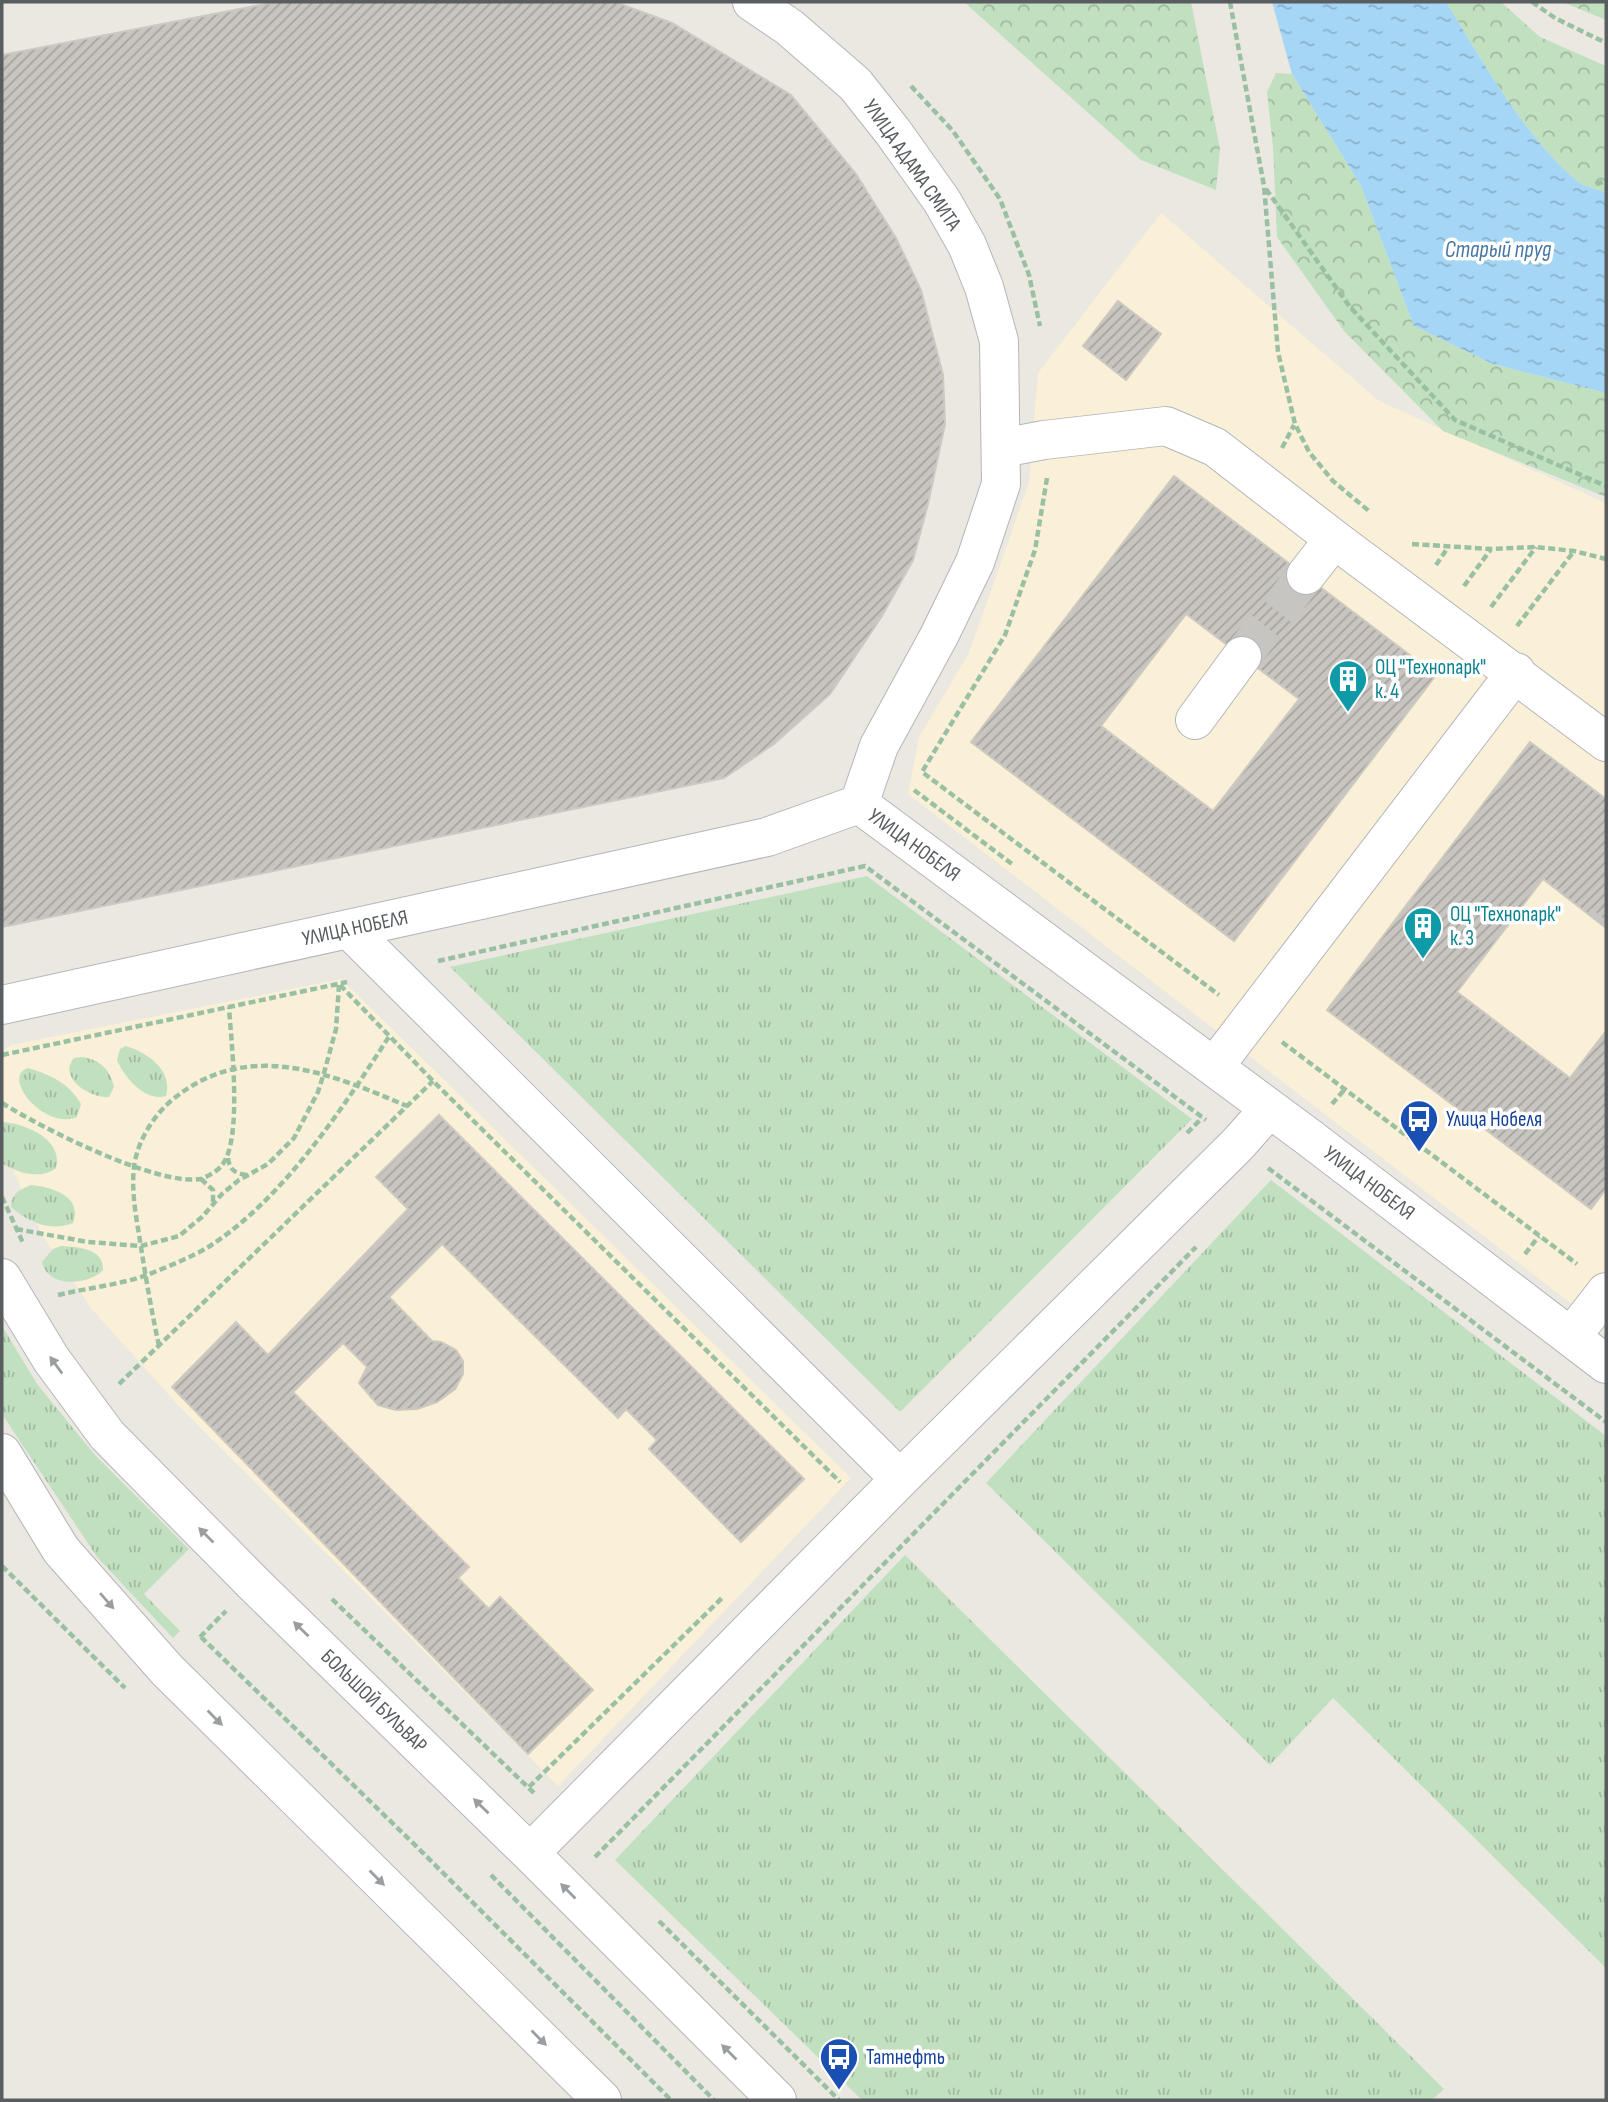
<svg xmlns="http://www.w3.org/2000/svg" width="1608" height="2102" viewBox="0 0 1608 2102" font-family="'Sofia Sans Condensed',sans-serif">
	<style>
		.commercial { fill: #f9f0d7 }
		.grass { fill: url(#grass-tufts) }
		.forest { fill: url(#forest-crowns) }
		.water { fill: url(#water-ripples) }
		.building { fill: url(#building-hatch); stroke: #cec9c0; stroke-width: 2; fill-rule: evenodd }
		.lines { fill: none; stroke-linecap: round; stroke-linejoin: round }
		.minor-tunnel { stroke: #c6c5c1; stroke-width: 38; stroke-dasharray: 38 19; stroke-linecap: butt }
		.minor-casing { stroke: #b3b6ba; stroke-width: 40 }
		.path { stroke: #9ac0a3; stroke-width: 4.5; stroke-dasharray: 7 3.5; stroke-linecap: butt }
		.minor { stroke: #fff; stroke-width: 38 }
		.oneway { fill: #9b9ea0 }
		.labels { text-anchor: middle; dominant-baseline: central; stroke-width: 7; stroke-linejoin: round; paint-order: stroke }
		.street-label { font-size: 21px; fill: #595d60; stroke: #fff }
		.culture-label { font-size: 21px; fill: #0d838f; stroke: #fff; text-anchor: start }
		.transit-label { font-size: 21px; fill: #164399; stroke: #fff; text-anchor: start }
		.water-label { font-size: 23px; font-style: italic; fill: #4778a4; stroke: #fff }
	</style>
	<defs>
		<pattern id="grass-tufts" width="24" height="20" patternUnits="userSpaceOnUse" patternTransform="scale(1.75)"><rect width="24" height="20" fill="#c1e0bf"/><path d="M3 7l-1-3M5 7V3M7 7l1-3M15 17l-1-3M17 17v-4M19 17l1-3" fill="none" stroke="#a0b99f"/></pattern>
		<pattern id="forest-crowns" width="20" height="18" patternUnits="userSpaceOnUse" patternTransform="scale(1.75)"><rect width="20" height="18" fill="#c1e0bf"/><path d="M2 6a3 3 0 1 1 6 0M12 15a3 3 0 1 1 6 0" fill="none" stroke="#a0b99f"/></pattern>
		<pattern id="water-ripples" width="26" height="14" patternUnits="userSpaceOnUse" patternTransform="scale(1.75)"><rect width="26" height="14" fill="#a6d6f5"/><path d="M2 4q2-2 4 0t4 0M15 11q2-2 4 0t4 0" fill="none" stroke="#8ab1ca"/></pattern>
		<pattern id="building-hatch" width="6" height="6" patternUnits="userSpaceOnUse" patternTransform="scale(1.75)"><rect width="6" height="6" fill="#c8c5c0"/><path d="M-1 1l2-2M0 6l6-6M5 7l2-2" fill="none" stroke="#a5a39f"/></pattern>
	</defs>
	<rect width="100%" height="100%" fill="#ebe8e1"/>
	<!-- commercial -->
	<path class="commercial" d="M1161,213L1379,401L1606,503V1330L908,794L919,737L969,653L1029,483L1038,373Z
		M341,979L851,1478L558,1786L178,1405L91,1308L42,1235L2,1145V1052L11,1045Z"/>
	<!-- grass -->
	<path class="grass" d="M867,876L1192,1119L900,1412L450,967Z
		M126,1046C148,1053 173,1070 166,1096C145,1102 124,1077 117,1060L120,1049Z
		M82,1057C99,1059 111,1070 114,1087L109,1097C91,1099 57,1078 74,1058Z
		M28,1068C51,1075 69,1083 81,1104L77,1117C45,1131 0,1077 28,1068Z
		M2,1122C24,1123 64,1139 56,1168C41,1180 17,1173 2,1163Z
		M1271,1180L1606,1436V1968L1333,1698L1270,1765L986,1483Z
		M31,1185C52,1187 83,1196 73,1223C50,1232 28,1222 11,1207C12,1193 19,1190 31,1185Z
		M61,1246C78,1247 104,1248 103,1270C88,1286 47,1288 42,1262L53,1249Z
		M2,1326L37,1384L94,1454L189,1549L144,1594L180,1631L173,1638L97,1557L2,1414Z
		M905,1555L1444,2089L1432,2100H862L615,1860Z"/>
	<!-- forest -->
	<path class="forest" d="M964,2H1191L1220,149L1216,190L1141,160Z
		M1446,2H1501L1540,37L1606,66V193C1597,189 1584,187 1576,180C1524,136 1482,60 1446,2Z
		M1564,2H1606V20L1565,3Z
		M1276,73L1292,74L1361,186L1414,326L1493,364L1606,393V497L1443,431L1344,331L1277,237L1273,147L1267,92Z"/>
	<!-- water -->
	<path class="water" d="M1272,2H1446C1482,60 1524,136 1576,180C1584,187 1597,189 1606,193V393L1493,364L1414,326L1361,186L1292,74Z"/>
	<!-- building -->
	<path class="building" d="M276,2H615L672,23L791,95L856,174L896,238L921,290L943,375L945,424L928,504L913,560L882,616L830,694L774,744L724,778L2,927V55Z
		M1118,301L1161,334L1126,380L1083,346Z
		M1174,476L1436,675L1234,941L971,742ZM1186,614L1299,699L1213,811L1101,726Z
		M1530,742L1606,799V928L1543,879L1457,992L1570,1078L1606,1031V1189L1591,1209L1327,1010Z
		M439,1115L804,1479L741,1542L649,1449L657,1440L626,1409L618,1418L442,1244L389,1297L432,1341L441,1342L456,1350L463,1361V1374L455,1389L437,1402L417,1409L396,1410L378,1405L359,1383L367,1367L343,1343L293,1392L469,1567L458,1578L489,1609L500,1597L593,1690L528,1754L172,1387L236,1322L268,1355L408,1209L376,1177Z"/>
	<g class="lines">
		<!-- minor-tunnel -->
		<path class="minor-tunnel" d="M1242,656L1306,575
			M1602,925L1606,920"/>
		<!-- minor casing -->
		<g class="minor-casing">
			<path id="minor" d="M752,2L789,27L855,84L893,132L942,201L967,245L984,287L999,341L1001,484L975,562L939,636L879,746L859,804
				M1002,448L1044,440L1166,426L1215,447L1334,539L1606,742
				M1306,575L1334,539
				M1195,720L1242,656
				M859,804L1307,1136L1606,1364
				M349,929L900,1479
				M2,1005L767,837L859,804
				M1214,1067L1516,672
				M2,1278L51,1359L107,1435L254,1584L530,1853L777,2100
				M1571,1337L1606,1292
				M2,1453L61,1550L167,1670L602,2100
				M530,1853L900,1479L1238,1144L1269,1109"/>
		</g>
		<!-- path -->
		<path class="path" d="M1230,2L1264,186L1278,352L1295,424L1309,452L1333,481L1369,511
			M1532,2L1555,18L1606,43
			M911,86L953,131L1000,199L1029,275L1040,326
			M1596,184L1606,181
			M1266,189L1350,307L1455,420L1606,486
			M1282,448L1294,425
			M1047,478L1035,550L1005,635L922,772L1219,995
			M1412,544L1491,549L1536,547L1574,551L1606,559
			M1436,565L1449,546
			M1464,586L1491,549
			M1491,607L1536,547
			M1517,626L1574,551
			M914,790L1012,864
			M438,961L865,866L1206,1120
			M340,985L433,1081L840,1482
			M1282,1042L1577,1264
			M2,1055L347,982
			M2,1103C40,1127 156,1186 200,1179C207,1177 218,1171 222,1165C243,1140 231,1040 229,1007
			M1332,1104L1345,1089
			M1187,1133L1202,1118
			M228,1158C229,1170 236,1174 248,1175
			M1268,1168L1606,1422
			M201,1179L213,1190V1205
			M2,1197L23,1243
			M16,1229L88,1242L141,1246L179,1236L202,1217L222,1194L239,1180L268,1164L294,1138L318,1092L324,1073L336,1029L339,985
			M1525,1254L1539,1236
			M58,1295C87,1288 119,1285 147,1275C167,1267 192,1257 210,1246C284,1198 343,1108 390,1035
			M159,1346C152,1313 146,1280 141,1247C137,1221 131,1194 134,1167C137,1142 153,1116 172,1100C247,1038 329,1073 407,1106
			M119,1384L433,1081
			M2,1566L125,1688
			M332,1599L535,1794
			M200,1637L226,1611
			M201,1637L416,1846L671,2100
			M529,1787L723,1597
			M595,1857L1196,1247
			M491,1875L714,2100
			M659,1921L839,2100"/>
		<!-- minor -->
		<use href="#minor" class="minor"/>
	</g>
	<!-- one-way arrows -->
	<defs><path id="oneway-solid" d="M-6-.8H1V-3.2L6.5 0L1 3.2V.8H-6Z" transform="scale(1.75)"/></defs>
	<g class="oneway">
		<use href="#oneway-solid" transform="translate(56 1365) rotate(-126)"/>
		<use href="#oneway-solid" transform="translate(206 1535) rotate(-135)"/>
		<use href="#oneway-solid" transform="translate(107 1601) rotate(49)"/>
		<use href="#oneway-solid" transform="translate(301 1629) rotate(-136)"/>
		<use href="#oneway-solid" transform="translate(215 1718) rotate(45)"/>
		<use href="#oneway-solid" transform="translate(481 1806) rotate(-136)"/>
		<use href="#oneway-solid" transform="translate(377 1878) rotate(45)"/>
		<use href="#oneway-solid" transform="translate(568 1891) rotate(-135)"/>
		<use href="#oneway-solid" transform="translate(539 2038) rotate(45)"/>
		<use href="#oneway-solid" transform="translate(729 2052) rotate(-135)"/>
	</g>
	<!-- icons -->
	<defs>
		<g id="building-pin" transform="scale(2.0125)"><path d="M0 17L-7.5 6A9.5 9.5 0 1 1 7.5 6Z" fill="#0f9aa8" stroke="#fff"/><path d="M-4-6H4V6H1V3H-1V6H-4ZM-2.5-4.3h1.7v1.8h-1.7ZM.8-4.3h1.7v1.8H.8ZM-2.5-1h1.7V.8h-1.7ZM.8-1h1.7V.8H.8Z" fill="#fff"/></g>
		<g id="bus-pin" transform="scale(2.0125)"><path d="M0 17L-7.5 6A9.5 9.5 0 1 1 7.5 6Z" fill="#1a4fb4" stroke="#fff"/><path d="M-5-6H5V4H4V6H2V4H-2V6H-4V4H-5ZM-3.5-4V0h7V-4ZM-3.5 1.2v1.5H-2V1.2ZM2 1.2v1.5H3.5V1.2Z" fill="#fff"/></g>
	</defs>
	<g fill-rule="evenodd">
		<use href="#building-pin" x="1348" y="679"/>
		<use href="#building-pin" x="1423" y="926"/>
		<use href="#bus-pin" x="1419" y="1119"/>
		<use href="#bus-pin" x="839" y="2057"/>
	</g>
	<g class="labels">
		<!-- street labels -->
		<g class="street-label">
			<text transform="translate(912 165) rotate(55)">УЛИЦА АДАМА СМИТА</text>
			<text transform="translate(914 845) rotate(36)">УЛИЦА НОБЕЛЯ</text>
			<text transform="translate(355 928) rotate(-12)">УЛИЦА НОБЕЛЯ</text>
			<text transform="translate(1369 1183) rotate(37)">УЛИЦА НОБЕЛЯ</text>
			<text transform="translate(374 1701) rotate(44)">БОЛЬШОЙ БУЛЬВАР</text>
		</g>
		<!-- culture labels -->
		<g class="culture-label">
			<text x="1375" y="667">ОЦ "Технопарк"<tspan x="1375" dy="24">к. 4</tspan></text>
			<text x="1450" y="914">ОЦ "Технопарк"<tspan x="1450" dy="24">к. 3</tspan></text>
		</g>
		<!-- transit labels -->
		<g class="transit-label">
			<text x="1446" y="1119">Улица Нобеля</text>
			<text x="866" y="2057">Татнефть</text>
		</g>
		<!-- water labels -->
		<g class="water-label">
			<text x="1498" y="250">Старый пруд</text>
		</g>
	</g>
	<!-- border -->
	<rect width="1608" height="2102" fill="none" stroke="#595d60" stroke-width="7"/>
</svg>
